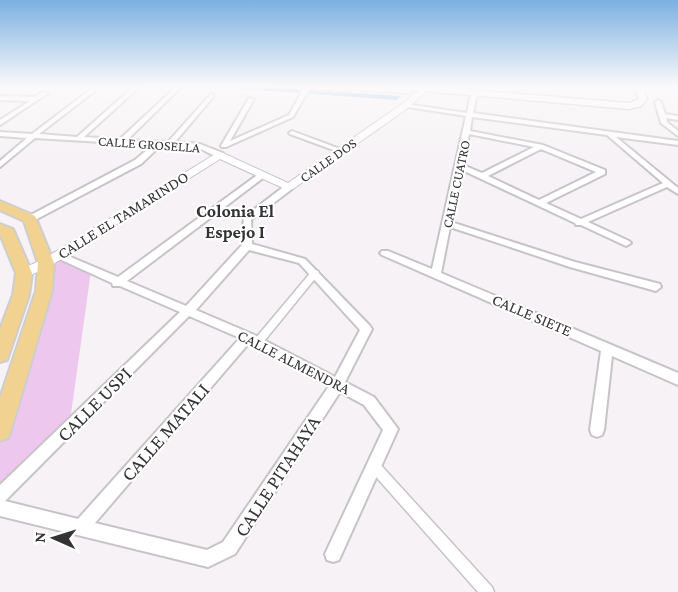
<svg xmlns="http://www.w3.org/2000/svg" width="678" height="592" viewBox="0 0 678 592" font-family="'Crimson Pro',serif">
	<style>
		.green { fill: #edc7ed }
		.water { fill: #78a9d6 }
		.lines { fill: none; stroke-linecap: round; stroke-linejoin: round }
		.pedestrian-casing { stroke: #c7c4c7; stroke-width: 3 }
		.minor-casing { stroke: #c7c4c7; stroke-width: 4 }
		.tertiary-casing { stroke: #c7c4c7; stroke-width: 2 }
		.secondary-casing { stroke: #c7c4c7; stroke-width: 3 }
		.primary-casing { stroke: #cfcecf; stroke-width: 4 }
		.pedestrian { fill: #fff; fill-rule: evenodd }
		.minor { fill: #fff; fill-rule: evenodd }
		.tertiary { fill: #fff; fill-rule: evenodd }
		.secondary { fill: #fff; fill-rule: evenodd }
		.primary { fill: #f1d290; fill-rule: evenodd }
		.labels { text-anchor: middle; dominant-baseline: central; stroke-width: 4.5; stroke-linejoin: round; paint-order: stroke }
		.far-street-label { font-size: 14px; fill: #353435; stroke: #fff }
		.street-label { font-size: 16px; fill: #353435; stroke: #fff }
		.neighbourhood-label { font-size: 18px; font-weight: bold; fill: #353435; stroke: #fff }
		.near-street-label { font-size: 20px; fill: #353435; stroke: #fff }
	</style>
	<rect width="100%" height="100%" fill="#f6f2f5"/>
	<!-- green -->
	<path class="green" d="M58,255L91,271L69,428L0,496V430L46,263Z"/>
	<!-- water -->
	<path class="water" d="M65,86H250L401,96L397,100L243,89Z"/>
	<g class="lines">
		<!-- pedestrian casing -->
		<g class="pedestrian-casing">
			<path id="pedestrian" d="M315,270L318,271L319,273L318,275L261,345L258,346L255,345L253,342L255,339L312,271Z
				M374,460L378,462L492,587L494,592H478L370,470L368,466L370,462Z"/>
		</g>
		<!-- minor casing -->
		<g class="minor-casing">
			<path id="minor" d="M305,86H311L293,117L226,147H222L221,146L249,98L254,99L230,141L289,115Z
				M176,87L179,89L178,90L127,140L168,142L211,94L213,95V97L175,142L200,144L223,153V157H217L199,148L160,146L141,164L33,221H27V217L135,160L153,145L35,138L0,167V161L27,138L0,136V132L32,134L91,89H95V91L39,134L77,137L132,88H136V90L84,137L120,139Z
				M43,92L48,93L0,125V120L30,101L0,100V96L35,97Z
				M474,92L477,94L473,113L678,141V145L616,137L678,188V194L667,187L588,222L629,241L631,243L626,246L581,225H576L575,223L462,170L451,222L575,262L660,284L661,287L656,291L570,267L450,227L441,273L678,373V385L612,356L604,430L602,435L597,437L592,435L590,430L601,351L382,255L380,253L382,251H388L432,269L466,116L402,106L405,104L467,113L471,94ZM472,117L607,135L663,183L581,219L546,203L605,174V170L543,145L470,131ZM469,134L534,147L482,173L463,165ZM541,149L596,172L539,200L488,176Z
				M658,100L661,102L665,114L678,116V120L666,118L667,122L678,131V136L661,123L655,102Z
				M292,131L343,150L345,151L339,152L290,134L289,133Z
				M260,173L267,175L127,281L186,306L242,245L244,217L286,185H292V189L251,220L252,244L305,259L370,326L372,329L345,382L374,397L398,429L339,560L333,562L327,560L325,554L383,430L364,405L340,392L235,554L208,567L0,516V485L180,312L120,286H113L112,283L55,257L53,255L55,253H61L118,277ZM249,250L299,263L360,330L335,377L252,334L196,310ZM189,316L240,338L78,519L5,501ZM249,343L329,386L223,542L207,550L95,523Z"/>
		</g>
		<!-- tertiary casing -->
		<g class="tertiary-casing">
			<path id="tertiary" d="M420,87H424L425,92L408,108L293,189H285L220,159L50,266L24,278L18,273L19,270L42,260L217,153H223L288,183L402,104L418,91Z"/>
		</g>
		<!-- secondary casing -->
		<g class="secondary-casing">
			<path id="secondary" d="M307,86L398,88L395,86H424L629,103L639,99L634,86H642L647,99L641,106L629,109L413,90L410,93L311,88Z"/>
		</g>
		<!-- primary casing -->
		<g class="primary-casing">
			<path id="primary" d="M0,201L35,216L54,263L52,291L11,430L8,438L0,441V398L36,291L38,263L24,221L0,210Z
				M0,224L13,229L32,273L29,295L9,354L7,360L0,362V329L13,295L16,273L0,234Z"/>
		</g>
		<!-- pedestrian -->
		<use href="#pedestrian" class="pedestrian"/>
		<!-- minor -->
		<use href="#minor" class="minor"/>
		<!-- tertiary -->
		<use href="#tertiary" class="tertiary"/>
		<!-- secondary -->
		<use href="#secondary" class="secondary"/>
		<!-- primary -->
		<use href="#primary" class="primary"/>
	</g>
	<!-- sky -->
	<linearGradient id="sky" x2="0" y2="1"><stop stop-color="#7bb0e1"/><stop offset="0.51" stop-color="#fbf9fa"/><stop offset="1" stop-color="#fbf9fa" stop-opacity="0"/></linearGradient>
	<rect width="678" height="169" fill="url(#sky)"/>
	<g class="labels">
		<!-- far-street labels -->
		<g class="far-street-label">
			<text transform="translate(149 144) rotate(4)">CALLE GROSELLA</text>
			<text transform="translate(328 160) rotate(-35)">CALLE DOS</text>
			<text transform="translate(456 184) rotate(-78)">CALLE CUATRO</text>
		</g>
		<!-- street labels -->
		<g class="street-label">
			<text transform="translate(123 215) rotate(-32)">CALLE EL TAMARINDO</text>
			<text transform="translate(532 315) rotate(23)">CALLE SIETE</text>
			<text transform="translate(294 362) rotate(27)">CALLE ALMENDRA</text>
		</g>
		<!-- neighbourhood labels -->
		<g class="neighbourhood-label">
			<text x="235" y="211">Colonia El<tspan x="235" dy="21">Espejo I</tspan></text>
		</g>
		<!-- near-street labels -->
		<g class="near-street-label">
			<text transform="translate(94 404) rotate(-45)">CALLE USPI</text>
			<text transform="translate(165 432) rotate(-49)">CALLE MATALI</text>
			<text transform="translate(277 476) rotate(-57)">CALLE PITAHAYA</text>
		</g>
	</g>
	<!-- north arrow -->
	<g transform="translate(54 538) rotate(273)" stroke="#ffffff" stroke-width="4.5" paint-order="stroke">
	<path d="M0-4.5L10 22L0 15L-10 22Z" fill="#353435"/>
	<text y="-9" font-size="16" font-weight="bold" text-anchor="middle" fill="#353435">N</text>
	</g>
</svg>
